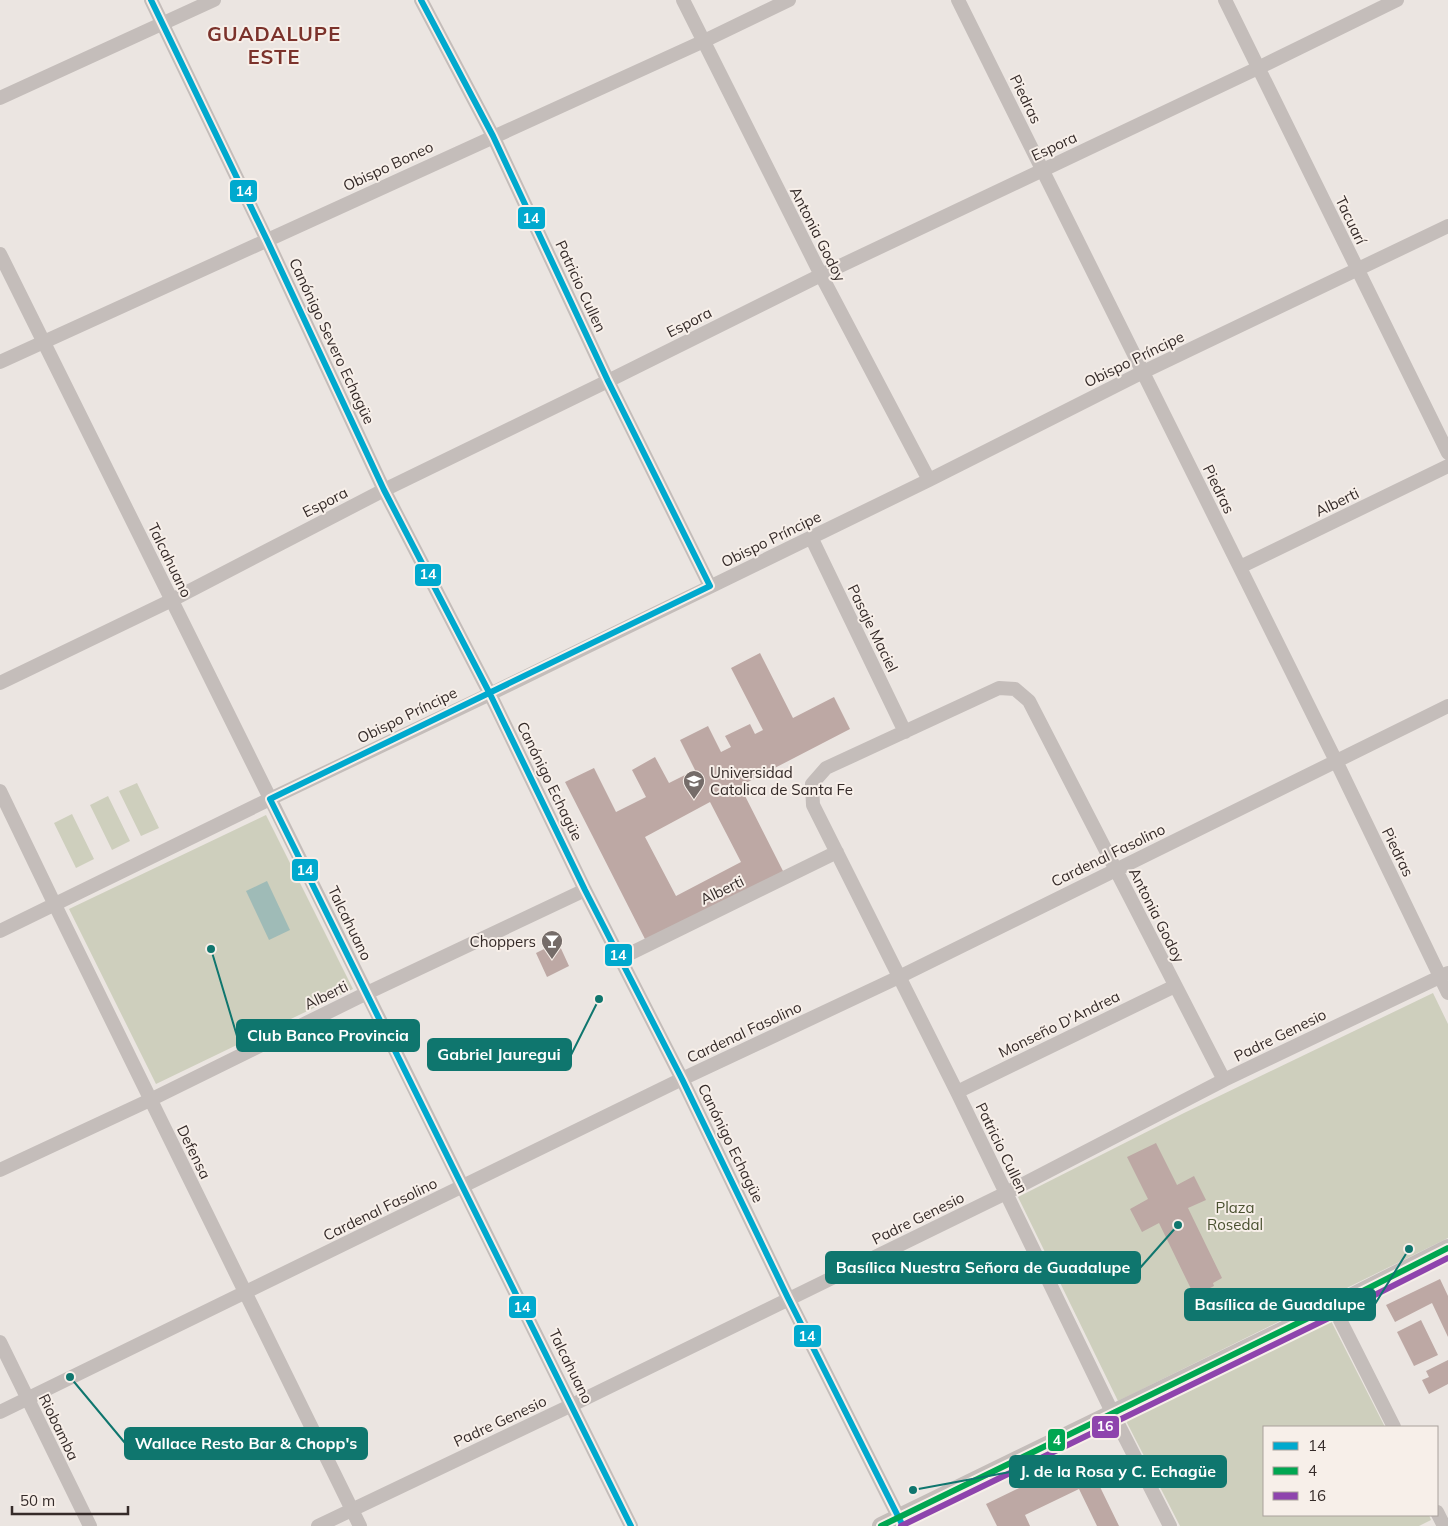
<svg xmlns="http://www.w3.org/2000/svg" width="1448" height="1526" viewBox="0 0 1448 1526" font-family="Mulish,sans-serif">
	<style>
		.green { fill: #cecfbd }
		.water { fill: #9fbbb7 }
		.building { fill: #bda8a4; fill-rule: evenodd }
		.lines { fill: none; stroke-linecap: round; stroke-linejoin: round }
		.minor { stroke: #c4bdba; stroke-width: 14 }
		.tertiary { stroke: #c4bdba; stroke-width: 18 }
		.bus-1-casing { stroke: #f7efe9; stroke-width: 10 }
		.bus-2-casing { stroke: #f7efe9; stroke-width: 10 }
		.bus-3-casing { stroke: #f7efe9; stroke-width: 10 }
		.bus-1 { stroke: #00a9ce; stroke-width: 6 }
		.bus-2 { stroke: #00a651; stroke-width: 6 }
		.bus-3 { stroke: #8e44ad; stroke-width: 6 }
		.labels { text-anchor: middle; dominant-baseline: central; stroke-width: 4; stroke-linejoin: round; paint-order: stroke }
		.street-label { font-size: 15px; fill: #352b29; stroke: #f7efe9 }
		.poi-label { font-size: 15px; fill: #352b29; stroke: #f7efe9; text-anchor: start }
		.park-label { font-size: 15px; fill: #49502f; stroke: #f7efe9 }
		.district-label { font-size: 20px; font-weight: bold; letter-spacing: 1px; fill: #7b322b; stroke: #f7efe9 }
		.leader { fill: none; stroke: #0f766e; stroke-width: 2 }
		.callout-dot { fill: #0f766e; stroke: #f7efe9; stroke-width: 2 }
		.callout { fill: #0f766e; stroke: #0f766e; stroke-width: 2 }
		.callout-label { font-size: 16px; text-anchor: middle; font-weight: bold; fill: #fff }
		.line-badge { stroke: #f7efe9; stroke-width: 2 }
		.badge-label { font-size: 14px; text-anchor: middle; font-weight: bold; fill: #fff }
	</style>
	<rect width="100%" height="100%" fill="#ebe5e1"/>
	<!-- green -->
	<path class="green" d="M137,783L159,828L141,836L119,791Z
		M108,796L130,841L112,850L90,805Z
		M72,814L94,859L76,868L54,823Z
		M266,815L353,989L156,1084L69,909Z
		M1433,993L1448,1024V1238L1118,1401L1018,1197L1184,1113Z
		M1329,1317L1385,1427H1264V1515H1429L1431,1520L1419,1526H1180L1124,1417Z"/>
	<!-- water -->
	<path class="water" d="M267,881L290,930L269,940L246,891Z"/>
	<!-- building -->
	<path class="building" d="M760,653L793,718L834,697L850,729L740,786L784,873L647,943L565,782L594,768L616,812L646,797L632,770L655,757L669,783L695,770L680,740L708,726L721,752L731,747L725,736L750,724L755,734L763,730L731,668ZM710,802L741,862L676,896L645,837Z
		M558,942L569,966L547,977L536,953Z
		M1156,1143L1177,1185L1194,1176L1206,1200L1188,1208L1222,1278L1213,1283L1214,1286L1204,1291L1203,1288L1193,1293L1159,1223L1142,1232L1130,1209L1148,1199L1127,1157Z
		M1440,1279L1448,1296V1337L1432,1303L1395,1322L1386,1305Z
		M1421,1320L1438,1355L1414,1366L1397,1332Z
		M1448,1360V1384L1429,1394L1422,1380L1429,1377L1426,1371Z
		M1085,1456L1119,1526H1097L1079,1489L1025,1515L1030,1526H997L986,1504Z"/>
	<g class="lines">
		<!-- minor -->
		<path class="minor" d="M151,0L267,240L384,490L490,694L585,890L682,1079L788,1298L903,1526
			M421,0L493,136L608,381L710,586
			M683,0L821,275L929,480
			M958,0L1336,761L1448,993
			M1225,0L1448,453
			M0,98L214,0
			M0,254L631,1526
			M0,362L704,41L789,0
			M811,537L905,732
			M1240,567L1448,466
			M0,683L172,600L384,490L608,381L821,275L1258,68L1397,0
			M0,791L55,905L360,1526
			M0,931L270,799L490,694L929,480L1143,372L1448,226
			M621,958L837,852
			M957,1092L1175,986
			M0,1170L150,1100L367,993L585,890
			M1333,1306L1394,1427
			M0,1342L90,1526
			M0,1412L682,1079L899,977L1448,706
			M1437,1512L1444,1526
			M318,1526L572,1405L1006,1193L1224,1080L1448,973
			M1170,1526L1113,1414L957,1092L813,805L812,784L826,768L999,688L1015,689L1029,701L1224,1080"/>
		<!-- tertiary -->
		<path class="tertiary" d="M881,1526L1333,1306L1448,1248"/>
		<!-- bus-1 casing -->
		<g class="bus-1-casing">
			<path id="bus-1" d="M151,0L267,240L384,490L490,694L585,890L682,1079L788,1298L903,1526
				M421,0L493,136L608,381L710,586L270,799L631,1526"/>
		</g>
		<!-- bus-2 casing -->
		<g class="bus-2-casing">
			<path id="bus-2" d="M881,1526L1333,1306L1448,1248"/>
		</g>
		<!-- bus-3 casing -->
		<g class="bus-3-casing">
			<path id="bus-3" d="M901,1526L1337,1314L1448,1258"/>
		</g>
		<!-- bus-1 -->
		<use href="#bus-1" class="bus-1"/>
		<!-- bus-2 -->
		<use href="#bus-2" class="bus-2"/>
		<!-- bus-3 -->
		<use href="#bus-3" class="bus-3"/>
	</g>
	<!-- icons -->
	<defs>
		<g id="school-pin" transform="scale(1.125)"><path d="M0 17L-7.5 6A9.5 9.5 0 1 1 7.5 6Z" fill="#756c69" stroke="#f7efe9"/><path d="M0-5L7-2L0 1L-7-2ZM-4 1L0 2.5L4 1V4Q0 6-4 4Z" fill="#fff"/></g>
		<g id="bar-pin" transform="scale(1.125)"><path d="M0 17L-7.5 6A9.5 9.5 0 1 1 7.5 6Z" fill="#756c69" stroke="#f7efe9"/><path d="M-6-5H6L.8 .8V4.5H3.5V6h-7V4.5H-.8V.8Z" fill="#fff"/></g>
	</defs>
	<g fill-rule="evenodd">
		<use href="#school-pin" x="694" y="781"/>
		<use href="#bar-pin" x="552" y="941"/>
	</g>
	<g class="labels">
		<!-- street labels -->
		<g class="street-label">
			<text transform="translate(1026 99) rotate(64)">Piedras</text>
			<text transform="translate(1054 146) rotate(-25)">Espora</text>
			<text transform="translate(388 166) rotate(-25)">Obispo Boneo</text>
			<text transform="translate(1351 220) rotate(64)">Tacuarí</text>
			<text transform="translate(818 234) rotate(63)">Antonia Godoy</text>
			<text transform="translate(581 286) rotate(65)">Patricio Cullen</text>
			<text transform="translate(689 322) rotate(-27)">Espora</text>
			<text transform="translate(332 341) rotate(65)">Canónigo Severo Echagüe</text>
			<text transform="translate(1134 359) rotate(-26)">Obispo Príncipe</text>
			<text transform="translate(1219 489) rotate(64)">Piedras</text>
			<text transform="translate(325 502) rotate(-27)">Espora</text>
			<text transform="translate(1337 502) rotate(-26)">Alberti</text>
			<text transform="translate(771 539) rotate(-26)">Obispo Príncipe</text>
			<text transform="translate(170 560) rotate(64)">Talcahuano</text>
			<text transform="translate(873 628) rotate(64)">Pasaje Maciel</text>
			<text transform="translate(407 715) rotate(-26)">Obispo Príncipe</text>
			<text transform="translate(550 781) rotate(64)">Canónigo Echagüe</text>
			<text transform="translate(1398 852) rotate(64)">Piedras</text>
			<text transform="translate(1108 855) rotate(-26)">Cardenal Fasolino</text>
			<text transform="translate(722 890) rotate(-26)">Alberti</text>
			<text transform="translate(1157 915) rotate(63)">Antonia Godoy</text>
			<text transform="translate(350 923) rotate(64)">Talcahuano</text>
			<text transform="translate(326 995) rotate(-26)">Alberti</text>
			<text transform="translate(1059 1024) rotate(-26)">Monseño D'Andrea</text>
			<text transform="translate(744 1032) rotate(-25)">Cardenal Fasolino</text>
			<text transform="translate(1280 1035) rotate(-26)">Padre Genesio</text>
			<text transform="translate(731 1143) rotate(64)">Canónigo Echagüe</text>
			<text transform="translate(1002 1148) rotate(64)">Patricio Cullen</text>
			<text transform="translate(194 1152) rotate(64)">Defensa</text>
			<text transform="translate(380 1209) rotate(-26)">Cardenal Fasolino</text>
			<text transform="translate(918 1218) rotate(-26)">Padre Genesio</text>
			<text transform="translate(571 1366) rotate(64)">Talcahuano</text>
			<text transform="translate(500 1421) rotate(-25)">Padre Genesio</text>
			<text transform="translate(59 1427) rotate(64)">Riobamba</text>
		</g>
		<!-- poi labels -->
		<g class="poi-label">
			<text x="710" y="772">Universidad<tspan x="710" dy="17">Catolica de Santa Fe</tspan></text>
			<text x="536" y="941" text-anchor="end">Choppers</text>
		</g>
		<!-- park labels -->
		<g class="park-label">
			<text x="1235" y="1207">Plaza<tspan x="1235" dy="17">Rosedal</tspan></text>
		</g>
		<!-- district labels -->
		<g class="district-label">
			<text x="274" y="33">GUADALUPE<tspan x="274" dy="23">ESTE</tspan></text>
		</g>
	</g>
	<!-- callouts -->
	<path class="leader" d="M211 949L237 1036M599 999L571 1055M1178 1225L1140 1268M1409 1249L1375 1304M70 1377L125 1443M913 1490L1010 1472"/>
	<g class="callout-dot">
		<circle cx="211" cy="949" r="5"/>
		<circle cx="599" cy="999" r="5"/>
		<circle cx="1178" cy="1225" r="5"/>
		<circle cx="1409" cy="1249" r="5"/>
		<circle cx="70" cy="1377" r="5"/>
		<circle cx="913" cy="1490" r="5"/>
	</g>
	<g class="callout">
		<rect x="237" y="1020" width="182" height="31" rx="5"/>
		<rect x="428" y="1039" width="143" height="31" rx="5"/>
		<rect x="826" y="1252" width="314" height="31" rx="5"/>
		<rect x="1185" y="1289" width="190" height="31" rx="5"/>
		<rect x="125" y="1428" width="242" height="31" rx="5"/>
		<rect x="1010" y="1456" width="216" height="31" rx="5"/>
	</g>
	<g class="callout-label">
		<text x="328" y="1041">Club Banco Provincia</text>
		<text x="499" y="1060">Gabriel Jauregui</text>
		<text x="983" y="1273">Basílica Nuestra Señora de Guadalupe</text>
		<text x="1280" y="1310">Basílica de Guadalupe</text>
		<text x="246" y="1449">Wallace Resto Bar &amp; Chopp's</text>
		<text x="1118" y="1477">J. de la Rosa y C. Echagüe</text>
	</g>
	<g class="line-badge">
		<rect x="229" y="179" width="29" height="24" rx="5" fill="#00a9ce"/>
		<rect x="517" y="206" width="29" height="24" rx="5" fill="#00a9ce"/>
		<rect x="414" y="563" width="28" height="24" rx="5" fill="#00a9ce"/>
		<rect x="291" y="858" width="28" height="24" rx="5" fill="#00a9ce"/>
		<rect x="604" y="943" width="29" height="24" rx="5" fill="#00a9ce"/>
		<rect x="508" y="1295" width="29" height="24" rx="5" fill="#00a9ce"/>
		<rect x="793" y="1324" width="29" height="24" rx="5" fill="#00a9ce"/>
		<rect x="1091" y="1415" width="29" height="24" rx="5" fill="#8e44ad"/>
		<rect x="1047" y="1428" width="19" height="24" rx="5" fill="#00a651"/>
	</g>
	<g class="badge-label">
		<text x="244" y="196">14</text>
		<text x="531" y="223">14</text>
		<text x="428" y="579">14</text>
		<text x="305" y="875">14</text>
		<text x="618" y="960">14</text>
		<text x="522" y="1312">14</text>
		<text x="807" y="1341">14</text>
		<text x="1105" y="1431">16</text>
		<text x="1057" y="1445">4</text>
	</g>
	<!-- legend -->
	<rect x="1263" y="1426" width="175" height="90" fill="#f7efe9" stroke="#a9a19c"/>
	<rect x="1273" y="1442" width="25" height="8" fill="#00a9ce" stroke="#a9a19c"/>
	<text x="1308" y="1451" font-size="15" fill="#352b29">14</text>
	<rect x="1273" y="1467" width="25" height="8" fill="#00a651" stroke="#a9a19c"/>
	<text x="1308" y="1476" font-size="15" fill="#352b29">4</text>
	<rect x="1273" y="1492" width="25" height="8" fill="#8e44ad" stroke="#a9a19c"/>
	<text x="1308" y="1501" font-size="15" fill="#352b29">16</text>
	<!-- scale -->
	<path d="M12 1506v8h116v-8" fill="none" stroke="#352b29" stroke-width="2.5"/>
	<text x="20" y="1506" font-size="15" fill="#352b29" stroke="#f7efe9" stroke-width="4" paint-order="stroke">50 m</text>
</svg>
